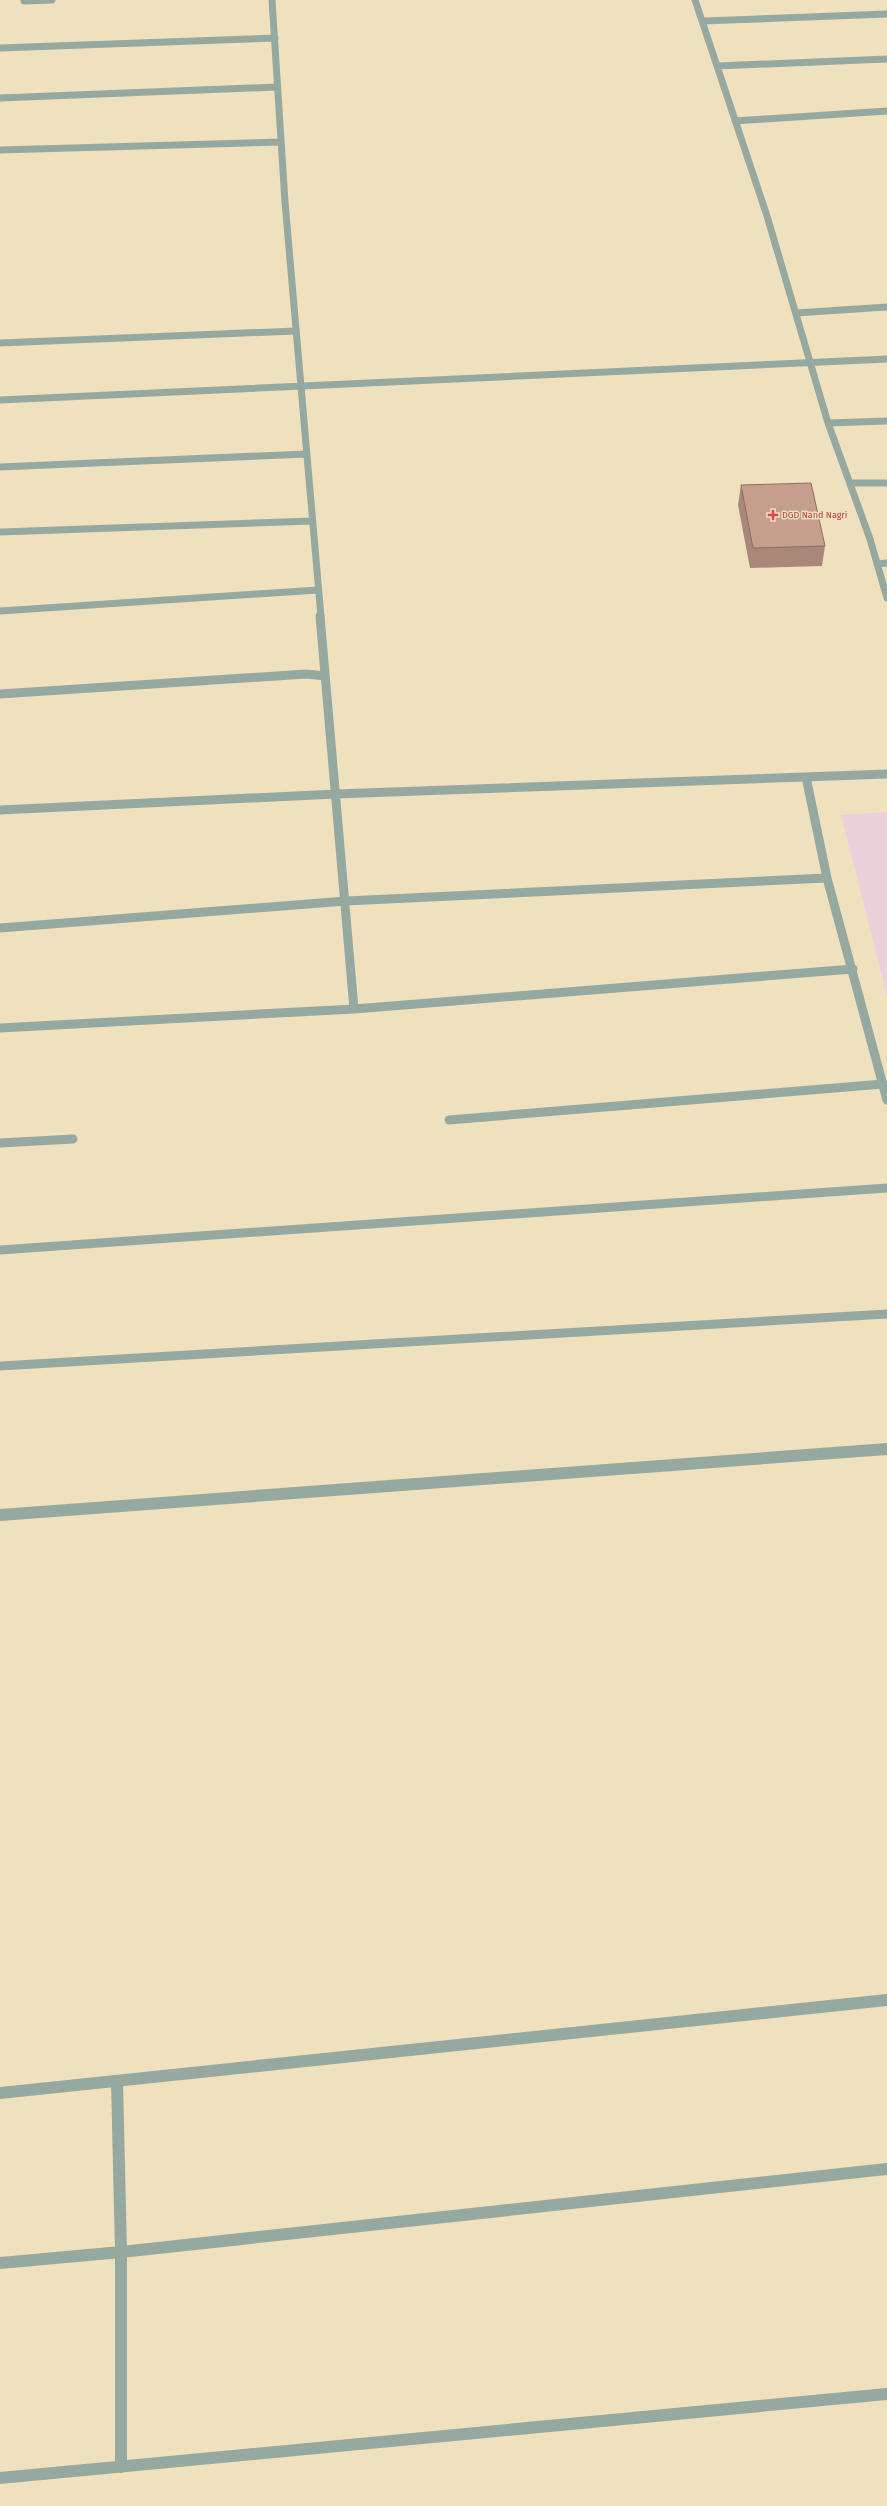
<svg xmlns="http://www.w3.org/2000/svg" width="887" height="2506" viewBox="0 0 887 2506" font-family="'Fira Sans',sans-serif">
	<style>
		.education { fill: #ead1da }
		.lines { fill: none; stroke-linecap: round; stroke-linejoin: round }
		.minor-far2 { stroke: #95a9a1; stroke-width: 7 }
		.minor-far1 { stroke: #95a9a1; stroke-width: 9 }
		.minor { stroke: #95a9a1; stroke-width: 12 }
		.wall { fill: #aa8879 }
		.building { fill: #c69e8d; stroke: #8b6f63 }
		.health-dot { fill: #e0444e; stroke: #f0e1be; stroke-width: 1.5 }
		.labels { text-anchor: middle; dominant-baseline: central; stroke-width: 3; stroke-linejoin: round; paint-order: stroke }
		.far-health-label { font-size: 9px; fill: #be3a42; stroke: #f0e1be; text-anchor: start }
	</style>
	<rect width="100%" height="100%" fill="#f0e1be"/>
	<!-- education -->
	<path class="education" d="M887,812V996L841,815Z"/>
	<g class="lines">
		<!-- minor-far2 -->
		<path class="minor-far2" d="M272,0L285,202L321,617
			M695,0L767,216L828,423L870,539L887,598
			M24,1L52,0
			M703,21L887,14
			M0,48L275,38
			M717,66L887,59
			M0,98L277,87
			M735,121L887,111
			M0,150L281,142
			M796,313L887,307
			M0,343L296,331
			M0,400L887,359
			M828,423L887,421
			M0,467L306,454
			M851,483H887
			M0,532L312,521
			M877,564L887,563
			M0,611L318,590"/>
		<!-- minor-far1 -->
		<path class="minor-far1" d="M320,616L354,1009
			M0,694L306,674L325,676
			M806,777L827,878L887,1100
			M0,810L336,794L887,774
			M0,928L346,901L827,878
			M0,1028L354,1009L853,969
			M449,1120L883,1084
			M0,1143L73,1139
			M0,1250L887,1188
			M0,1366L887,1314"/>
		<!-- minor -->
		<path class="minor" d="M0,1515L887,1449
			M117,2081L121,2252V2467
			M0,2093L887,2000
			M0,2263L121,2252L887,2169
			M0,2478L887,2394"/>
	</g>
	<!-- wall -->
	<path class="wall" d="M741,485L825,546L822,566L750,568L738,505Z"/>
	<!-- building -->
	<path class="building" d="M811,483L825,546L753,548L741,485Z"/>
	<!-- markers -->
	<path class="health-dot" d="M771 509h4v4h4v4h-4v4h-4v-4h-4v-4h4z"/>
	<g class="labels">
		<!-- far-health labels -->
		<g class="far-health-label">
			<text x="782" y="515">DGD Nand Nagri</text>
		</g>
	</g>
</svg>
